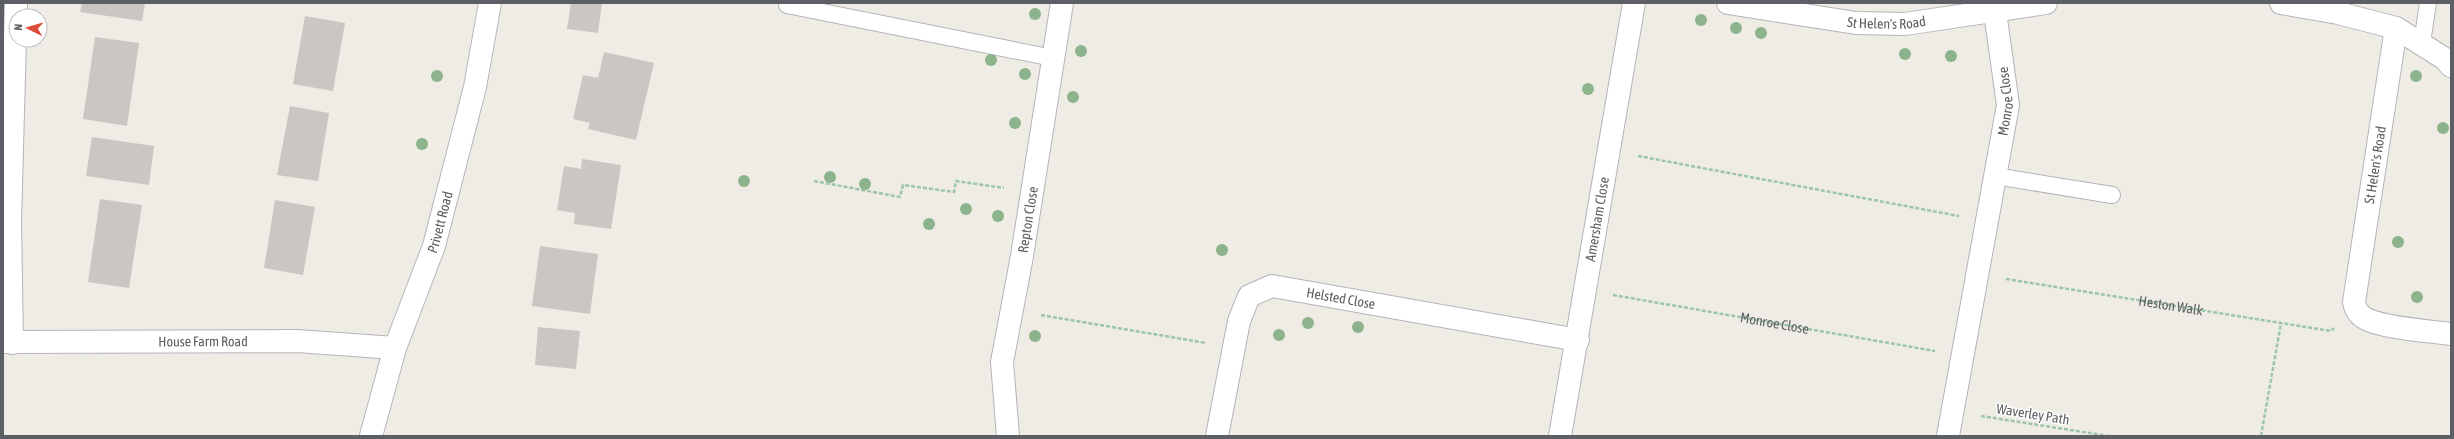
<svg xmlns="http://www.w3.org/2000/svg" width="2454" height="439" viewBox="0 0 2454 439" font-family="'Asap Condensed',sans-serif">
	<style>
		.building { fill: #cac7c2 }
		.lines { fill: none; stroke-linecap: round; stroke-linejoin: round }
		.service-casing { stroke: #b2b5b9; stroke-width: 18 }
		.minor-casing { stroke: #b2b5b9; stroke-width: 24 }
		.secondary-casing { stroke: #b3b7bb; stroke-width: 24 }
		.path { stroke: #9cc5a9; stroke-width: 2.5; stroke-dasharray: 4 2; stroke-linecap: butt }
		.service { stroke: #fff; stroke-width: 16 }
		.minor { stroke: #fff; stroke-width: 22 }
		.secondary { stroke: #fff; stroke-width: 22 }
		.tree { fill: #8cb38b }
		.labels { text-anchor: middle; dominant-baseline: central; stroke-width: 3; stroke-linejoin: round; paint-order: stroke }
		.street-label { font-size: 14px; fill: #5c6064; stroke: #fff }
	</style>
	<rect width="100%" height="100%" fill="#eeece5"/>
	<!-- building -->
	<path class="building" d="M82,3H145L142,21L80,12Z
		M571,3H602L598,33L567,29Z
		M305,16L345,23L333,91L293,84Z
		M95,37L139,43L127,126L83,119Z
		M604,52L654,63L636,140L588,129L590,123L573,119L583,75L598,78Z
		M290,106L329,113L318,181L277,175Z
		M92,137L154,146L149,185L86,176Z
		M582,159L621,165L611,229L574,224L575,213L557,210L564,166L581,169Z
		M100,199L142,205L129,288L88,282Z
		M275,200L315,207L303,275L264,268Z
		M540,246L598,254L590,314L532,306Z
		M538,327L580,331L576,369L535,365Z"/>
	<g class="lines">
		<!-- service casing -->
		<g class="service-casing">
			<path id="service" d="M787,3V5L1053,58
				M2422,43L2428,3
				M1995,176L2112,195"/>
		</g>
		<!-- minor casing -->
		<g class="minor-casing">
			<g id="minor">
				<path id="s3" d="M1728,3L1856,23L1905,24L2046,3"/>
				<path d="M2281,3L2338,13L2396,28L2445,59L2451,66"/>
				<path d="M2396,28L2354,302C2355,308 2357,313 2363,317C2378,328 2431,331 2451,334"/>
				<path id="s4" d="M3,342L297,341L395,348"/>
				<path d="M12,343L10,221L16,3"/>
				<path id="s5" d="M1008,436L1002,362L1022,256L1062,3"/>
				<path id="s6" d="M1217,436L1239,321L1249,296L1272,286L1578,340"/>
				<path id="s7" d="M1560,436L1634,3"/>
				<path id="s8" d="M1948,436L2008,105L1995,12"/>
			</g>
		</g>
		<!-- secondary casing -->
		<g class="secondary-casing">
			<g id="secondary">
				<path id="s9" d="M371,436L395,348L434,246L475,87L490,3"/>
			</g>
		</g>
		<!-- path -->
		<g class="path">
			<path d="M1638,156L1959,216"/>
			<path d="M814,181L900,197L903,185L954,192L956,181L1004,188"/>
			<path id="s1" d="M2006,279L2331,331L2334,328"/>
			<path id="s2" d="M1613,295L1935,351"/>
			<path d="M1041,315L1206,343"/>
			<path d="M1981,416L2109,436"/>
			<path d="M2261,436L2281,323"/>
		</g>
		<!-- service -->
		<use href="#service" class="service"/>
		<!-- minor -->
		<use href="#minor" class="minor"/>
		<!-- secondary -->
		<use href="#secondary" class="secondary"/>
	</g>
	<!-- trees -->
	<g class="tree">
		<circle cx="1035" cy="14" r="6"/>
		<circle cx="1701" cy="20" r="6"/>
		<circle cx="1736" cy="28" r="6"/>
		<circle cx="1761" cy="33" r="6"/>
		<circle cx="1081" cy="51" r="6"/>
		<circle cx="1905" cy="54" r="6"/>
		<circle cx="1951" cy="56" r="6"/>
		<circle cx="991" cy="60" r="6"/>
		<circle cx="1025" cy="74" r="6"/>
		<circle cx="437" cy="76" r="6"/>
		<circle cx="2416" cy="76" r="6"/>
		<circle cx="1588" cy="89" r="6"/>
		<circle cx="1073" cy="97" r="6"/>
		<circle cx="1015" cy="123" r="6"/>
		<circle cx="2443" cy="128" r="6"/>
		<circle cx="422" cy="144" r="6"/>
		<circle cx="830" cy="177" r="6"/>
		<circle cx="744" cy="181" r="6"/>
		<circle cx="865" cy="184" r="6"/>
		<circle cx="966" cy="209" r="6"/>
		<circle cx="998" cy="216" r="6"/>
		<circle cx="929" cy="224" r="6"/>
		<circle cx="2398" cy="242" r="6"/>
		<circle cx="1222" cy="250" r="6"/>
		<circle cx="2417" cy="297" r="6"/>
		<circle cx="1308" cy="323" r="6"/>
		<circle cx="1358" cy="327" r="6"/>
		<circle cx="1279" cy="335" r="6"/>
		<circle cx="1035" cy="336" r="6"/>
	</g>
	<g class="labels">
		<!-- street labels -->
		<g class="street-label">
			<text stroke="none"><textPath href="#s3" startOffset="160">St Helen's Road</textPath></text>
			<text stroke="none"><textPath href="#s8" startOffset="340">Monroe Close</textPath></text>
			<text transform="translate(2375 165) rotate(-81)">St Helen's Road</text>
			<text stroke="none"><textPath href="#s5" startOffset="219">Repton Close</textPath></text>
			<text stroke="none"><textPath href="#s7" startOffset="220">Amersham Close</textPath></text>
			<text stroke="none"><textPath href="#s9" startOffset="225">Privett Road</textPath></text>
			<text stroke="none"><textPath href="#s6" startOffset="239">Helsted Close</textPath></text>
			<text stroke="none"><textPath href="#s1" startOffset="167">Heston Walk</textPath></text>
			<text stroke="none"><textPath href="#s2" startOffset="164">Monroe Close</textPath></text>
			<text stroke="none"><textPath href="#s4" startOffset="200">House Farm Road</textPath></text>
			<text transform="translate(2033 414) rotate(9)">Waverley Path</text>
		</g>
	</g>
	<!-- border -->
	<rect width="2454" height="439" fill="none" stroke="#5c6064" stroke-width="8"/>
	<!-- north arrow -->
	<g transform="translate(28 28) rotate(275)"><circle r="19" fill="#ffffff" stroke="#bebfc1"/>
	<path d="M0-3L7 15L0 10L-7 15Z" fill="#de4d3b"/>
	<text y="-6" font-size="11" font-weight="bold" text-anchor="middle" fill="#5c6064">N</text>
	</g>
</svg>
